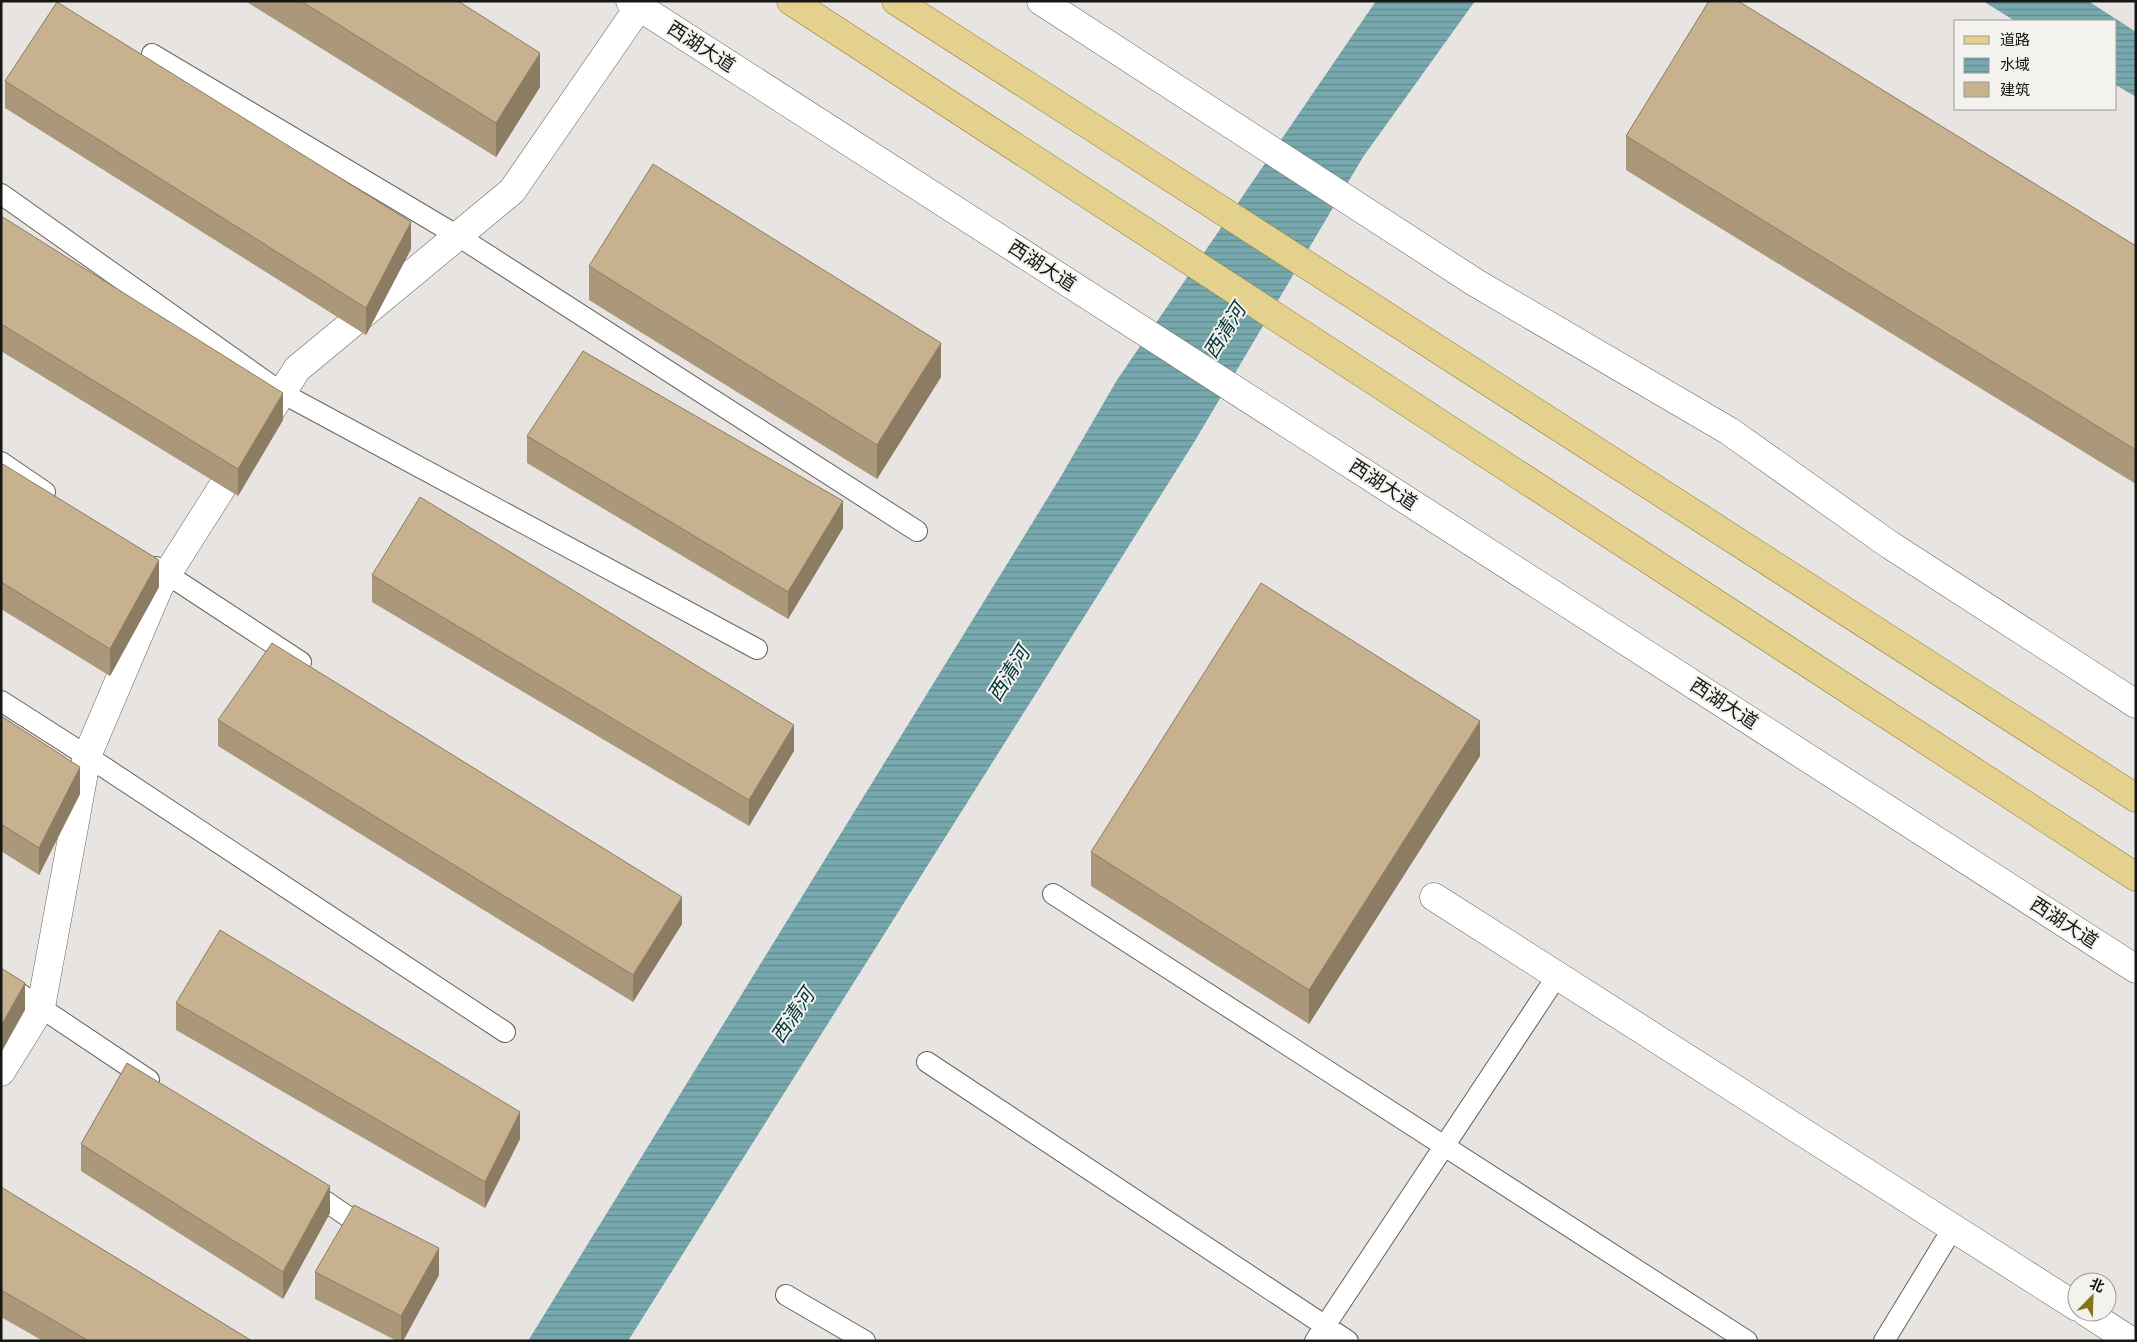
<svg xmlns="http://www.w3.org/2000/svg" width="2137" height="1342" viewBox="0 0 2137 1342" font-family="Karla,'Noto Sans SC',sans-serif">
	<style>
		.water { fill: url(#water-rules) }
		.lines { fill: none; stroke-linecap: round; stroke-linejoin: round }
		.service-casing { stroke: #666461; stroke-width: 22 }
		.minor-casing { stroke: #666461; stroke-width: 29 }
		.tertiary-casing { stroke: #666461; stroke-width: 29 }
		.primary-casing { stroke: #907c31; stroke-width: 29 }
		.service { stroke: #fff; stroke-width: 20 }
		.minor { stroke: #fff; stroke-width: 28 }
		.tertiary { stroke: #fff; stroke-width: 28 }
		.primary { stroke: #e4d18d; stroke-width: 28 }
		.wall { fill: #ab987a }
		.shaded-wall { fill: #8b7c63 }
		.building { fill: #c7b18e; stroke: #8b7c63 }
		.labels { text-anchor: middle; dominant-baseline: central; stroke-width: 4; stroke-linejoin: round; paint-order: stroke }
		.street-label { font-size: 19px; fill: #161614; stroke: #f4f2ee }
		.water-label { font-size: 20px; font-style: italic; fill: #013439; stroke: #f4f2ee }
	</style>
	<defs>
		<pattern id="water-rules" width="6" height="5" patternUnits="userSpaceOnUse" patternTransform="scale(1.25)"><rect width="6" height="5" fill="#77a9af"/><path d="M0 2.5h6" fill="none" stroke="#61898d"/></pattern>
	</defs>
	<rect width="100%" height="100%" fill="#e7e4e1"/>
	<!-- water -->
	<path class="water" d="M1376,1H1475L1363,157L1193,444L628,1341H528L1060,478L1117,380Z
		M1983,1H2088L2136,32V97L2116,85V21H2015Z"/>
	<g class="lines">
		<!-- service casing -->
		<g class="service-casing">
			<path id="service" d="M152,54L458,236L917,531
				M1,194L282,393L757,649
				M1,462L45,492
				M156,567L301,662
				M1,701L87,756L505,1032
				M1053,894L1747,1341
				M1,981L149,1080
				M927,1062L1348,1341
				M309,1190L369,1231
				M786,1295L865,1341
				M1315,1341L1557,976
				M1884,1341L1953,1228"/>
		</g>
		<!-- minor casing -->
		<g class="minor-casing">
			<path id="minor" d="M1434,897L2077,1307
				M1,1072L41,1007L87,756L159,587L297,369L512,191L643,1
				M2086,1312L2131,1341"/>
		</g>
		<!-- tertiary casing -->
		<g class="tertiary-casing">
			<path id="tertiary" d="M630,1L2136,969
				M1041,1L1476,283L1729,431L1890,545L2136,704"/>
		</g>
		<!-- primary casing -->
		<g class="primary-casing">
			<path id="primary" d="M791,1L2136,877
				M896,1L2136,798"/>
		</g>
		<!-- service -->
		<use href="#service" class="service"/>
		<!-- minor -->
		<use href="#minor" class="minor"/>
		<!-- tertiary -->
		<use href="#tertiary" class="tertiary"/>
		<!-- primary -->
		<use href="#primary" class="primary"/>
	</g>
	<!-- wall -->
	<path class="wall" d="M245,1H458L540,87L496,157Z
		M5,81L411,249L366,335L5,108Z
		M1626,136L2136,246V484L1626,170Z
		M1,216L283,420L238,496L1,351Z
		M589,266L941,377L877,479L589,300Z
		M527,436L843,528L788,619L527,463Z
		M1,463L159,587L110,676L1,609Z
		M372,575L794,751L749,826L372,602Z
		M1,716L80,794L39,875L1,851Z
		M218,720L682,924L633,1002L218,746Z
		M1480,756L1309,1024L1091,886V852Z
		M176,1003L520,1139L485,1208L176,1030Z
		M81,1144L330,1213L283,1299L81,1171Z
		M1,1187L252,1341H43L1,1317Z
		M315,1272L439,1275L403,1341H397L315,1299Z"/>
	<!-- shaded-wall -->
	<path class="shaded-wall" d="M540,53V87L496,157V123Z
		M411,222V249L366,335V308Z
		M941,343V377L877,479V445Z
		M283,393V420L238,496V469Z
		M843,501V528L788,619V592Z
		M159,560V587L110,676V649Z
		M1480,721V756L1309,1024V990Z
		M794,725V751L749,826V800Z
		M80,767V794L39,875V848Z
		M682,897V924L633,1002V975Z
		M25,983V1010L1,1053V1026Z
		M520,1112V1139L485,1208V1182Z
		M330,1186V1213L283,1299V1272Z
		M439,1248V1275L403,1341H401V1316Z"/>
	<!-- building -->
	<path class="building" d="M301,1H458L540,53L496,123Z
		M1709,1H1738L2136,246V450L1626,136Z
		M57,2L411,222L366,308L5,81Z
		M653,164L941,343L877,445L589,266Z
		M1,216L283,393L238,469L1,324Z
		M583,351L843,501L788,592L527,436Z
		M1,463L159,560L110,649L1,582Z
		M420,497L794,725L749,800L372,575Z
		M1261,583L1480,721L1309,990L1091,852Z
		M272,643L682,897L633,975L218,720Z
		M1,716L80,767L39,848L1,824Z
		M220,930L520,1112L485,1182L176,1003Z
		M1,968L25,983L1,1026Z
		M127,1063L330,1186L283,1272L81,1144Z
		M1,1187L252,1341H89L1,1290Z
		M354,1205L439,1248L401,1316L315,1272Z"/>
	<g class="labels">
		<!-- street labels -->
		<g class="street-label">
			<text transform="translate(701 47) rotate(33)">西湖大道</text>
			<text transform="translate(1042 266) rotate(33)">西湖大道</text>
			<text transform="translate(1383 485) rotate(33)">西湖大道</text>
			<text transform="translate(1724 704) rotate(33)">西湖大道</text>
			<text transform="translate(2064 923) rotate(33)">西湖大道</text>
		</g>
		<!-- water labels -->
		<g class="water-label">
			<text transform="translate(1225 331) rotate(-58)">西清河</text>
			<text transform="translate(1009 674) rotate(-58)">西清河</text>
			<text transform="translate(793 1016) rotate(-56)">西清河</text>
		</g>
	</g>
	<!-- border -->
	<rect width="2137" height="1342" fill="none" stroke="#161614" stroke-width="5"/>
	<!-- legend -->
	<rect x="1954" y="20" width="162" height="90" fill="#f4f2ee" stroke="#9b9a97"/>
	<rect x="1964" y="36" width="25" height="8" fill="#e4d18d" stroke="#9b9a97"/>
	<text x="2000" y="45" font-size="15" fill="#161614">道路</text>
	<rect x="1964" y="58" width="25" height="15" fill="url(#water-rules)" stroke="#9b9a97"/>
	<text x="2000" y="70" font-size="15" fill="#161614">水域</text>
	<rect x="1964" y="82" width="25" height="15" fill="#c7b18e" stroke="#9b9a97"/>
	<text x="2000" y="95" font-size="15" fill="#161614">建筑</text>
	<!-- north arrow -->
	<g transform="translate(2092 1297) rotate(23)"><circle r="24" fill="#f4f2ee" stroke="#9b9a97"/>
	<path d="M0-4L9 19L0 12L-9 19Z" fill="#837619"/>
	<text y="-8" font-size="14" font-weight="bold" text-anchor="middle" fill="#161614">北</text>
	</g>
</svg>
